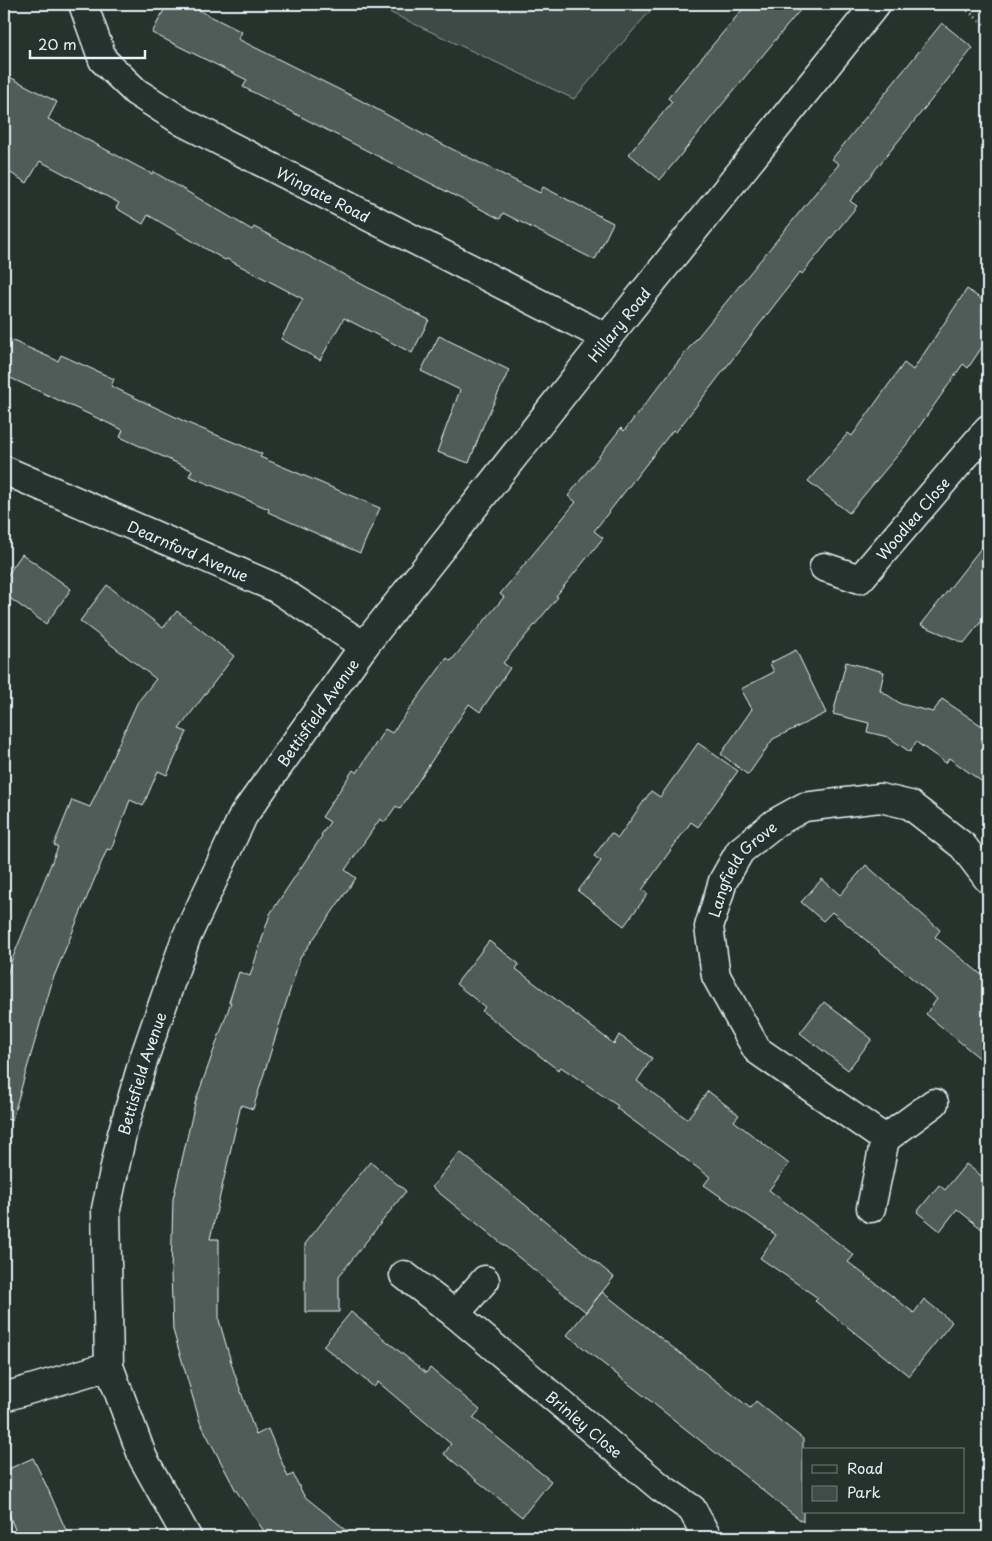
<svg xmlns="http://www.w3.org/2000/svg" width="992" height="1541" viewBox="0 0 992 1541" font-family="'Playpen Sans',sans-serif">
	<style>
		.green { fill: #3e4b47; stroke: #939ea0 }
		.building { fill: #505c59; stroke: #e8f1f8 }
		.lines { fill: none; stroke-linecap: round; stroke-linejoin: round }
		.minor-casing { stroke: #e8f1f8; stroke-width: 31 }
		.path { stroke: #e8f1f8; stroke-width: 3; stroke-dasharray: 1 4; stroke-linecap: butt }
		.minor { stroke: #26332d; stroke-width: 28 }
		.labels { text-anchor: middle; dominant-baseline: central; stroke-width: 5; stroke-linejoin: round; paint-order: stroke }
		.street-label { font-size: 15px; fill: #e8f1f8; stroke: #26332d }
	</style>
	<rect width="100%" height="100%" fill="#26332d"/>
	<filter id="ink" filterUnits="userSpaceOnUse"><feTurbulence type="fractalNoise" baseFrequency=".02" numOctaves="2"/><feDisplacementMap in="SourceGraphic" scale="10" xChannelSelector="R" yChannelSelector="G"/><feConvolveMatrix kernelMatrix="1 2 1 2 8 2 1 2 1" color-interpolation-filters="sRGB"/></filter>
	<g filter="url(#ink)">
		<!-- green -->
		<path class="green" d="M372,4H656L574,99Z"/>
		<!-- building -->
		<path class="building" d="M167,4H186L242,32L238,39L358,99L424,135L540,193L543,187L613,223L595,260L503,213L500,219L243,87L247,80L152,33Z
			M747,4H805L660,180L629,154L672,102L668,98Z
			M942,23L973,48L850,201L857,206L802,274L800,272L676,432L673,430L594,531L603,538L556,596L558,597L503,663L510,668L480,712L469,704L400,809L396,806L385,822L380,819L345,870L356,878L300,958L253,1109L241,1105L210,1239H219V1320L233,1369L256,1435L268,1429L288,1477L293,1474L304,1496L355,1537H268L235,1489L200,1422L173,1330L171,1273L173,1199L195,1103L231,1002H229L239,972L250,976L270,914L322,836L321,835L330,822L322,817L353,770L357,773L385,729L392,733L447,658L451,661L504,597L500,594L576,502L568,496L621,428L624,431L696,339L839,164L832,159Z
			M4,74L57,102L48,119L152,174L154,172L252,230L254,227L429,320L412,353L344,318L320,360L281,339L303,299L227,259L225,260L148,215L143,224L116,208L119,203L40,161L27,183L4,169Z
			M967,289L988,304V338L968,368L963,364L907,444L849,513L808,481L848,433L852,436L904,363L913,370Z
			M439,336L509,370L483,426L469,463L437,452L460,390L421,371Z
			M4,337L58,361L61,355L114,379L111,386L190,424L262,454L260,457L380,508L360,553L268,512L269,509L189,476L192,470L120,437L123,430L4,375Z
			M988,539V613L964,643L921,625Z
			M22,554L71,589L46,624L4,594V580Z
			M107,585L163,628L177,611L234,656L179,729L187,732L167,775L158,771L143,806L130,800L111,850L107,849L53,979L12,1120L4,1119V986L11,962L58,847L54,845L72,800L90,807L137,703L156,679L80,621Z
			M796,650L826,713L773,739L748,775L721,754L752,709L741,689L774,672L770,663Z
			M846,662L884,672L880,690L901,704L933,712L942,699L988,730V786L949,758L946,763L916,742L910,752L888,737L867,732L869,723L833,714Z
			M698,743L738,771L698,827L691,822L642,890L648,894L624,926L578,891L601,861L594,856L611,833L618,838L651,791L660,797Z
			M866,865L940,930L935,937L988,980V1065L926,1014L937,999L832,912L823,921L801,902L822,879L840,895Z
			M489,941L519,964L516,969L614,1044L619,1035L652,1058L637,1081L687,1119L708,1091L739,1115L734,1121L789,1164L769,1190L854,1255L848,1262L914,1313L924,1299L952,1322L909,1376L815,1301L818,1298L760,1258L776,1235L704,1185L710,1177L616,1108L618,1106L561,1067L558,1070L482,1011L485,1007L456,984Z
			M824,1002L872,1039L848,1070L800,1033Z
			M460,1152L614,1277L586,1312L432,1187Z
			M370,1162L406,1191L339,1276V1312H305V1244Z
			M966,1164L988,1181V1234L957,1209L940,1231L917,1212L939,1185L945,1190Z
			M602,1292L750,1408L756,1401L803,1439V1522L567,1335Z
			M351,1312L426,1373L430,1368L480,1410L473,1418L551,1481L522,1517L444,1454L451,1444L378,1382L374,1387L323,1346Z
			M33,1458L47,1487L69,1537H18L4,1502V1471Z"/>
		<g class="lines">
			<!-- minor casing -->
			<g class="minor-casing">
				<g id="minor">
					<path id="s1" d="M83,4L103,60L136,92L183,122L607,338"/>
					<path id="s2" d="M4,470L276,588L364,646"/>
					<path id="s3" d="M824,567L860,579L988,429"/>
					<path d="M885,1139L934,1103"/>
					<path id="s4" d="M871,1208L885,1139L757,1050L716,976L709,927L723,881L740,851L775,823L804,807L880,798L910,805L963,846L988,879"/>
					<path id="s5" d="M404,1275L455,1314L660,1487L692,1509L707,1537"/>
					<path d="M455,1314L485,1280"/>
					<path d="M4,1397L109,1366"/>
					<path id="s6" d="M187,1537L143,1458L109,1366L106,1209L122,1134L143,1061L186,938L243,816L364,646L607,338L876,4"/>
				</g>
			</g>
			<!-- path -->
			<path class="path" d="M960,4L988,28"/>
			<!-- minor -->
			<use href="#minor" class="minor"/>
		</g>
	</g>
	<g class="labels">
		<!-- street labels -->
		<g class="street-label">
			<text stroke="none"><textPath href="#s1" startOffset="319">Wingate Road</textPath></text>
			<text stroke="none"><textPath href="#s6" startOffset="1382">Hillary Road</textPath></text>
			<text stroke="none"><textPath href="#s3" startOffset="118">Woodlea Close</textPath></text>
			<text stroke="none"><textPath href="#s2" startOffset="201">Dearnford Avenue</textPath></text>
			<text stroke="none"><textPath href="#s6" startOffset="891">Bettisfield Avenue</textPath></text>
			<text stroke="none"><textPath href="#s4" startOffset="429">Langfield Grove</textPath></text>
			<text stroke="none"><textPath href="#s6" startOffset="486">Bettisfield Avenue</textPath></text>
			<text stroke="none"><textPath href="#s5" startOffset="234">Brinley Close</textPath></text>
		</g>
	</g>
	<!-- margin -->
	<rect width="992" height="1541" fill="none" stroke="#26332d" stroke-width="20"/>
	<rect x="10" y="10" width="972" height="1521" fill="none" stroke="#e8f1f8" stroke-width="2" filter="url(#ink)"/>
	<!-- legend -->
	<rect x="802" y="1448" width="162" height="65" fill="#26332d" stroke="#747f7e"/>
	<rect x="812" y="1465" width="25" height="8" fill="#26332d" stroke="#747f7e"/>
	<text x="847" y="1474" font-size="15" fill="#e8f1f8">Road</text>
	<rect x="812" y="1486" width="25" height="15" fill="#3e4b47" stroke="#747f7e"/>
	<text x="847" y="1498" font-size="15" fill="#e8f1f8">Park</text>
	<!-- scale -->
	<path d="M30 50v8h115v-8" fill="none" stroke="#e8f1f8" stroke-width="2.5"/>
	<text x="38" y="50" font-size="15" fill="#e8f1f8" stroke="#26332d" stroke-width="4" paint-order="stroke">20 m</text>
</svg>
